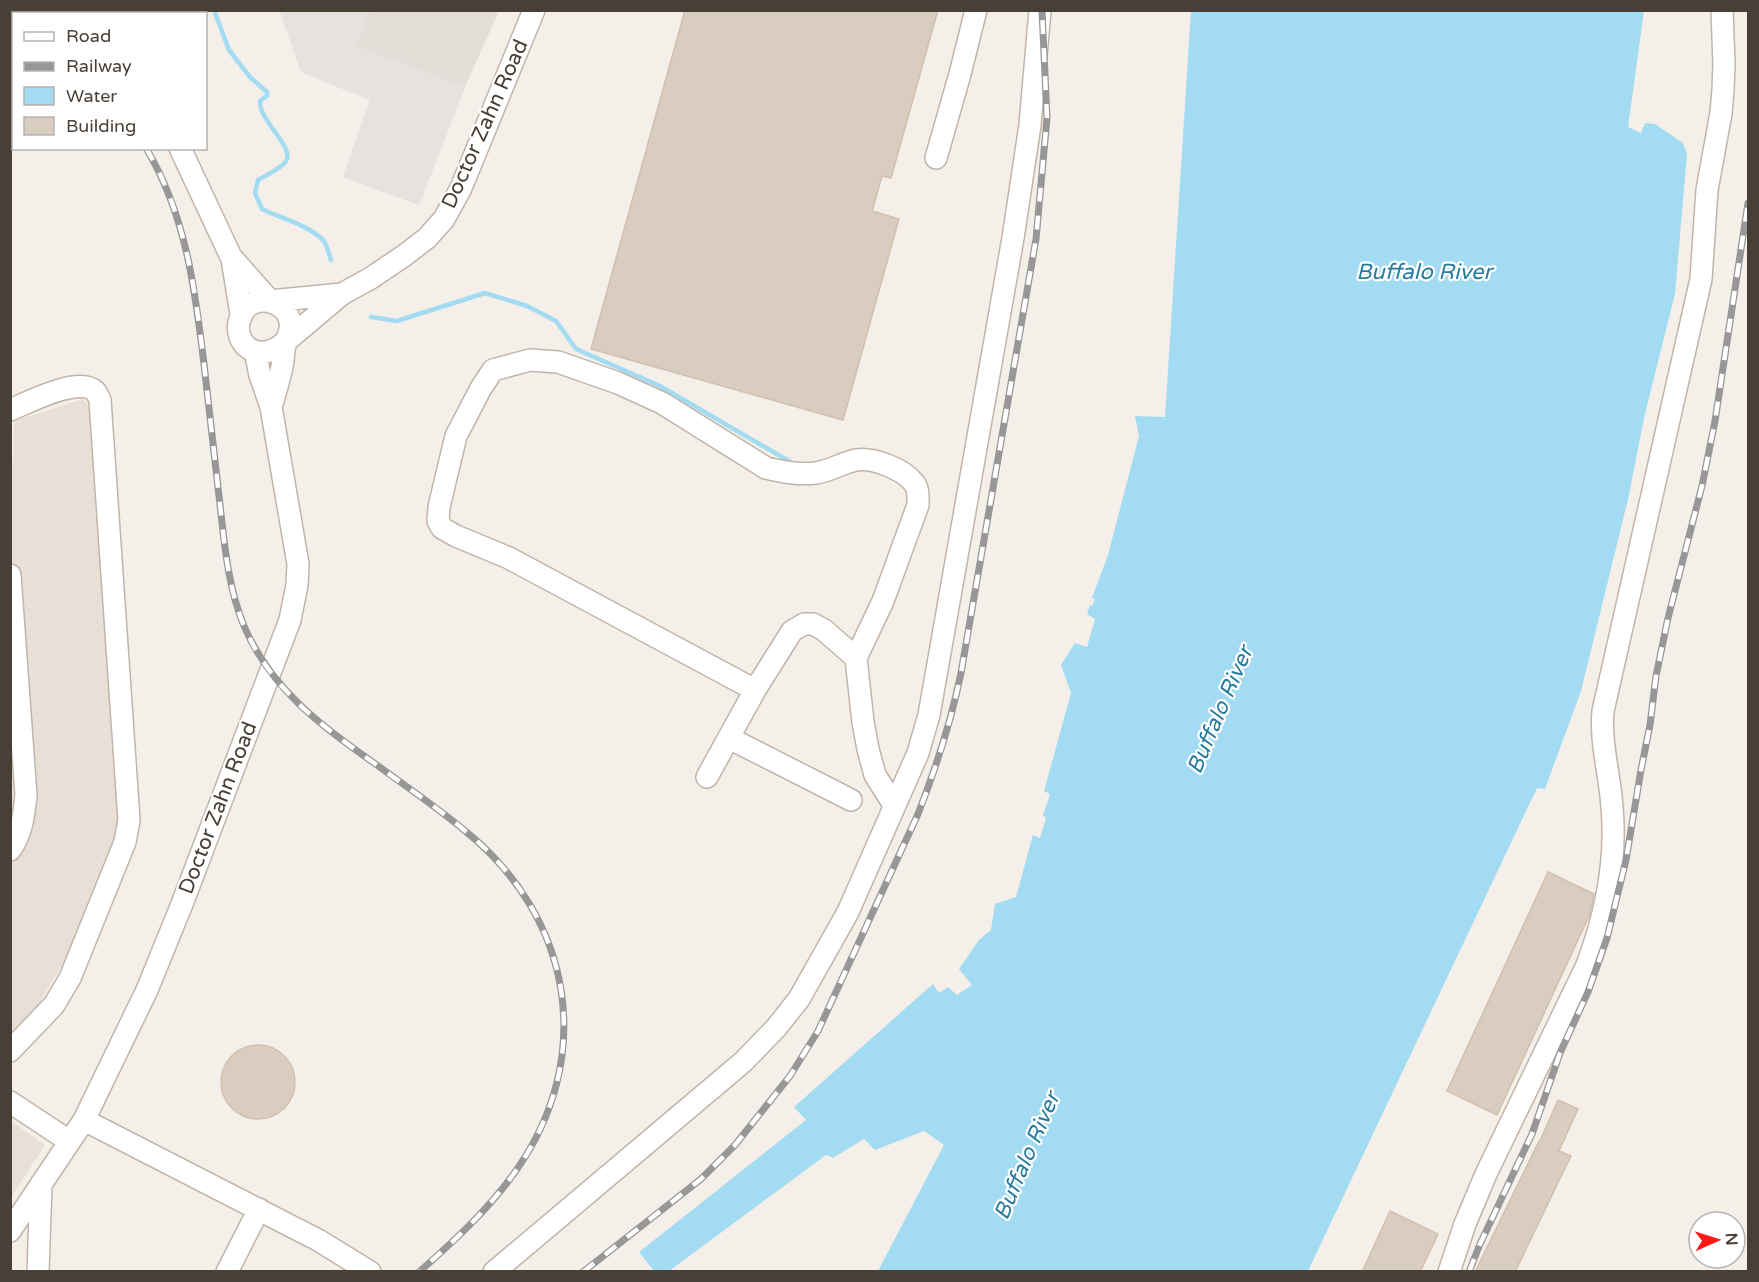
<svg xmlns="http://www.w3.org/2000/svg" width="1759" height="1282" viewBox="0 0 1759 1282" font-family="'Varela Round',sans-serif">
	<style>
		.residential { fill: #e8e0d6 }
		.industrial { fill: #e4ded9 }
		.parking { fill: #e5e2e0 }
		.water { fill: #a3dcf2 }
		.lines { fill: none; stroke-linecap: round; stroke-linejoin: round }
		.stream { stroke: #a3dcf2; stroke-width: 4.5 }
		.building { fill: #d9ccc0; stroke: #d1c0b0; stroke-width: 1.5 }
		.minor-casing { stroke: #c0b5aa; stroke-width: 24 }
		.minor { stroke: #fff; stroke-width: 21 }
		.rail-casing { stroke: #979797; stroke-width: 7 }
		.rail { stroke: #fff; stroke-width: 4.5; stroke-dasharray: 14; stroke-linecap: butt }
		.labels { text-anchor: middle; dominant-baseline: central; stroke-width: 4.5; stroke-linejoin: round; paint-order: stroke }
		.street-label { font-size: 21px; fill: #483f36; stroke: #fff }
		.water-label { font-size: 22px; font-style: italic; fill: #287c9e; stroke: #fff }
	</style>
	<rect width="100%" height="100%" fill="#f4efe8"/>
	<!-- residential -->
	<path class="residential" d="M83,399L92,410L118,808L117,835L70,951L36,1009L11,1037L10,463L13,462L14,421Z
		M11,1121L45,1145L11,1197Z"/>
	<!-- industrial -->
	<path class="industrial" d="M280,11H499L465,87L419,205L343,177L370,100L301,72Z"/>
	<!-- parking -->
	<path class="parking" d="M280,11H370L357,46L465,87L419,205L343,177L370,100L301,72Z"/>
	<!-- water -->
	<path class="water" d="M1191,11H1644L1628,127L1641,133L1645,123L1655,124L1683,143L1687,154L1675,294L1644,418L1629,495L1581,691L1545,789L1537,788L1308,1271H878L944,1145L924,1131L875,1150L864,1139L833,1158L826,1155L669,1271H654L639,1252L806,1120L794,1107L933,984L939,993L948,987L957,995L972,985L959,969L979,940L991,930L995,904L1016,897L1033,835L1040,838L1046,818L1043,815L1050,794L1044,791L1071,693L1061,665L1075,643L1087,647L1095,619L1087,614L1090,605L1092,606L1095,599L1092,598L1108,555L1139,436L1135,416L1165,417Z"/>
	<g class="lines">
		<!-- stream -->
		<path class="stream" d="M214,10L229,50L250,77L267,92V96L260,101C259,121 295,147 286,161C281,169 266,175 258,180L255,193L262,209C280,218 306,224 322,239C327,243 329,254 331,260
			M371,317L397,321L485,293L527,306L556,321L576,349L660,386L794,464"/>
	</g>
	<!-- building -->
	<path class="building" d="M685,10H938L891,178L882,176L872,211L899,219L843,420L591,349Z
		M1548,872L1594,894L1592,904L1589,916L1497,1115L1447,1091Z
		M221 1082a37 37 0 1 1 74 0a37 37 0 1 1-74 0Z
		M1558,1100L1578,1109L1559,1151L1571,1156L1515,1272H1475L1539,1141H1540Z
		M1390,1211L1438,1234L1420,1272H1362Z"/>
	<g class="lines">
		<!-- minor casing -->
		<g class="minor-casing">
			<path id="minor" d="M114,10L115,14
				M180,148L232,259L241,314
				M936,158L960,74L976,10
				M233,259L270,301L342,294
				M271,407C275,394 279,381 282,367C284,357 283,346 288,336C302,304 250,285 240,319C238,324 238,331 240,337C249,358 271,355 285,342L342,294L371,278L405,255L427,238L444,219L461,188L534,10
				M10,410C29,402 73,379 92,389C97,391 98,396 100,400L129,820L125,842L70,978L54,1005L10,1051
				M10,575L26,795C24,814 22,834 10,850
				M755,690L509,558L456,536L442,528L438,521L439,507L456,436L481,388L493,370L530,360L558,362L618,383L662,403L766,468C783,472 798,475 816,473C830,471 842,463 856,460C873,457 903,469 914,483C919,489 918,498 918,505L883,601L856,658L863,722L868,749L875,775L894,805
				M729,738L851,800
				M707,777L755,690L792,631L804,624H813L824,630L856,658
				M10,1102L69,1141
				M84,1120L318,1240L370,1272
				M10,1231L84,1120L147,990L182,904L290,620L297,585L298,564L271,407L260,375L255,351
				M38,1272L41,1184
				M227,1272L259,1209
				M494,1272L743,1062L776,1028L799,999L848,912L918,753L929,715L1013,238L1030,125L1040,10
				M1449,1272L1465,1224L1486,1174L1587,965C1606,914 1617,862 1612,807C1610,775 1600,743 1603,711L1701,279L1707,190L1721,113L1723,90L1724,64L1722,10"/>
		</g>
		<!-- minor -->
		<use href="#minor" class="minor"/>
		<!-- rail casing -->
		<g class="rail-casing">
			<path id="rail" d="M61,10L63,14
				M146,148C186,215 195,289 204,364C209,408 214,452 219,496C224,539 227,585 244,626C271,689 319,724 374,763C404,785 435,806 464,830C573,917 597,1057 515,1172C488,1210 454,1241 419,1272
				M583,1272L701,1179L735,1145L790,1076L818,1031L918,814C936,768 951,722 961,673L1036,239L1047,118L1042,10
				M1469,1272L1480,1244L1532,1134L1560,1053L1588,992L1607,938L1626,860L1641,770L1650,725L1656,676L1668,618L1702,486L1715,421L1748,203"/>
		</g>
		<!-- rail -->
		<use href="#rail" class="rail"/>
	</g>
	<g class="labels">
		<!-- street labels -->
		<g class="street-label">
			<text transform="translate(485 124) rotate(-66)">Doctor Zahn Road</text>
			<text transform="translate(218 808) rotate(-69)">Doctor Zahn Road</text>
		</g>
		<!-- water labels -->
		<g class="water-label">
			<text x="1424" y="272">Buffalo River</text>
			<text transform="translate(1220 710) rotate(-67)">Buffalo River</text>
			<text transform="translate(1027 1156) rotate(-67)">Buffalo River</text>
		</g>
	</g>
	<!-- border -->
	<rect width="1759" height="1282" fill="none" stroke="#483f36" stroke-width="24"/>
	<!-- legend -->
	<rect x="12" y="12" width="195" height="138" fill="#ffffff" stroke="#b6b2af" stroke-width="1.5"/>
	<rect x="24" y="32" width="30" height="9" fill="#ffffff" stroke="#b6b2af" stroke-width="1.5"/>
	<text x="66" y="42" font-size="18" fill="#483f36">Road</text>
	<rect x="24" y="62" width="30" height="9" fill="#979797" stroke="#b6b2af" stroke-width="1.5"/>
	<text x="66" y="72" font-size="18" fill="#483f36">Railway</text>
	<rect x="24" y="87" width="30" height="18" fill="#a3dcf2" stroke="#b6b2af" stroke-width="1.5"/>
	<text x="66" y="102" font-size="18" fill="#483f36">Water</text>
	<rect x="24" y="117" width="30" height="18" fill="#d9ccc0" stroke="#b6b2af" stroke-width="1.5"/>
	<text x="66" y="132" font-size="18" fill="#483f36">Building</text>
	<!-- north arrow -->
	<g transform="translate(1717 1240) rotate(87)"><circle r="28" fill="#ffffff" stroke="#b6b2af" stroke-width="1.5"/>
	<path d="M0-4.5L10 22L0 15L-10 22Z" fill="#ff1814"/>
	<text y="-9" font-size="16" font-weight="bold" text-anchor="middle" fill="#483f36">N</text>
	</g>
</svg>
